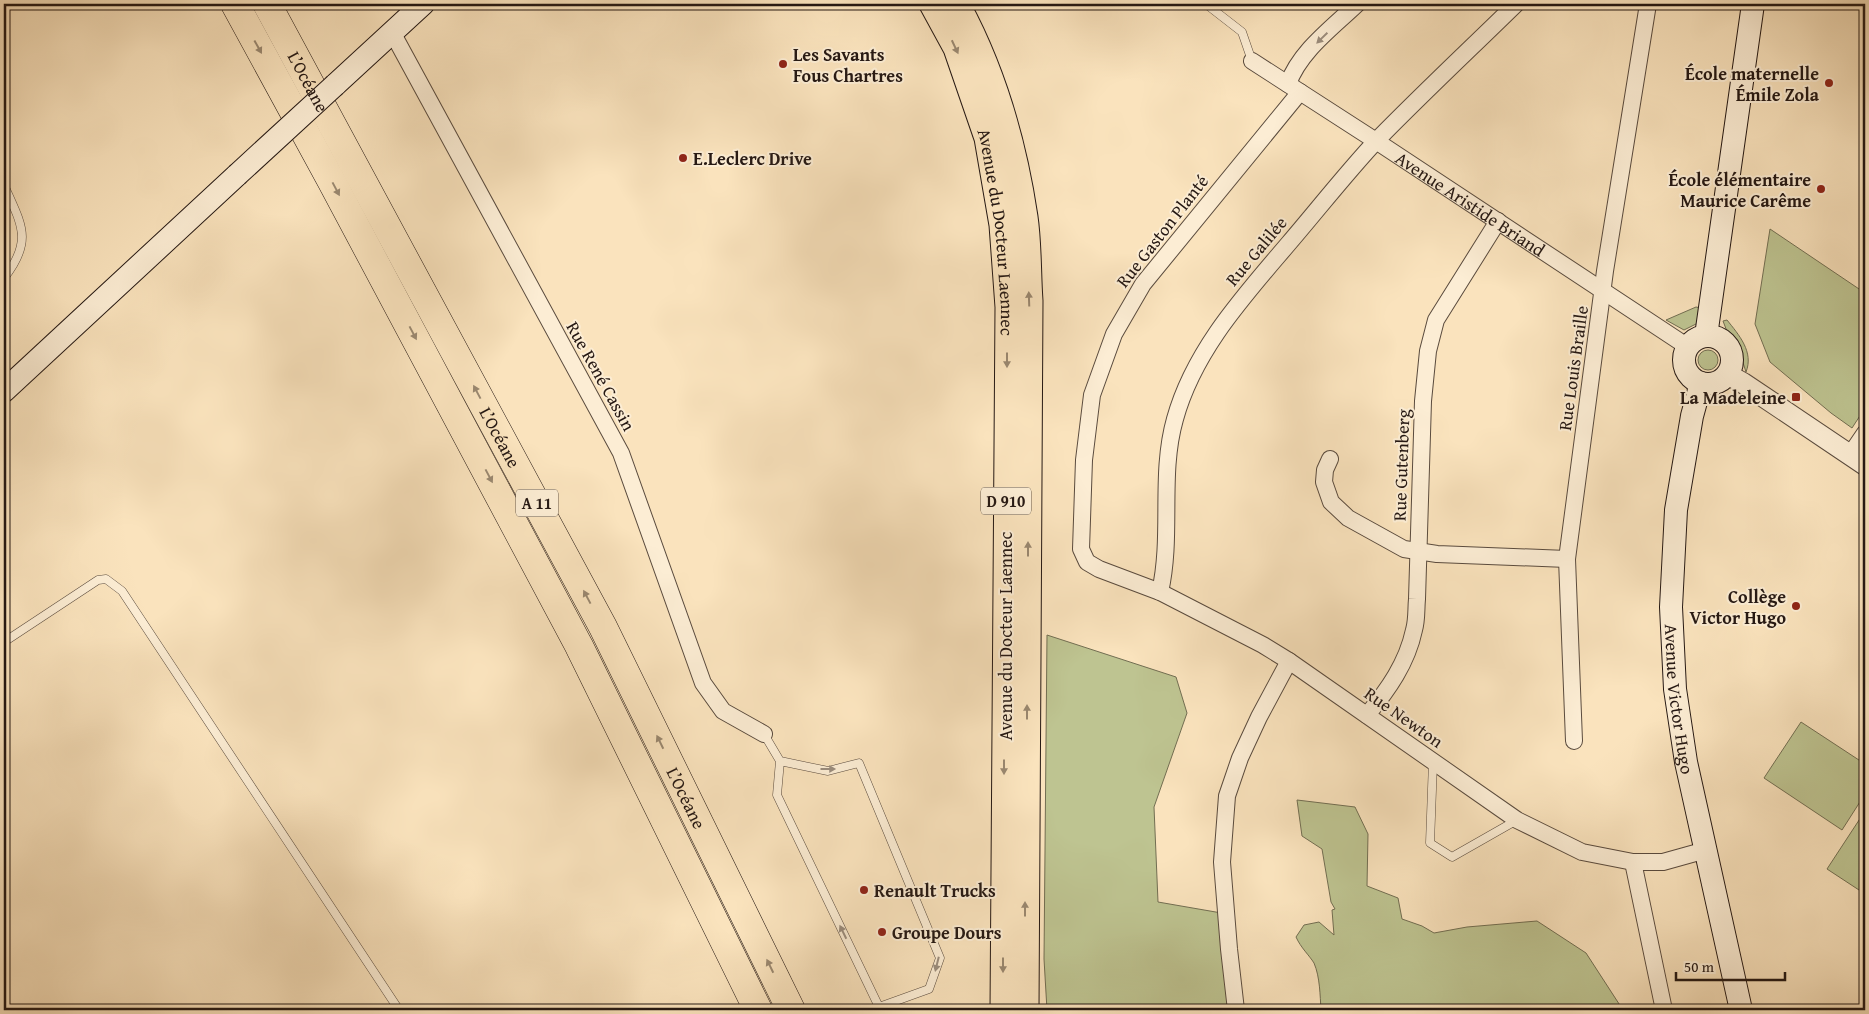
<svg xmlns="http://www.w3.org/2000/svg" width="1869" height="1014" viewBox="0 0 1869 1014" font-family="'Gentium Book Plus',serif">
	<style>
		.green { fill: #bec491; stroke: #726e52 }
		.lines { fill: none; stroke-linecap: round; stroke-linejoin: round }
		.service-casing { stroke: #5a4b3e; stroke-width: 9 }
		.minor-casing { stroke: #5a4b3e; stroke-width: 18 }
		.tertiary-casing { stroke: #5a4b3e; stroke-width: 22 }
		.secondary-casing { stroke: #251813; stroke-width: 24 }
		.primary-casing { stroke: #251813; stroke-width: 27 }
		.motorway-casing { stroke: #251813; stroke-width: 29 }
		.service { stroke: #fcedd4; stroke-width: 8 }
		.minor { stroke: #fcedd4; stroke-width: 16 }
		.tertiary { stroke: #fcedd4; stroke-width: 20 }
		.secondary { stroke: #fcedd4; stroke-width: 22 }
		.primary { stroke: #fae3bd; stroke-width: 25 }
		.motorway { stroke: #fae3bd; stroke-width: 28 }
		.secondary-bridge-casing { stroke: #251813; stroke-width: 24; stroke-linecap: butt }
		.secondary-bridge { stroke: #fcedd4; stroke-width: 22 }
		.oneway { fill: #9b8d7d }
		.oneway2 { fill: #9a8870 }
		.poi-dot { fill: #8f2418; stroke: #fcedd4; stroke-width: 2 }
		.labels { text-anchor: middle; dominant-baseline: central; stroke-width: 4; stroke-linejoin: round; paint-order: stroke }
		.shield { fill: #fcedd4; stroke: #66584d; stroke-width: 1 }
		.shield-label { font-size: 16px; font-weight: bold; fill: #251813 }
		.poi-label { font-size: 18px; font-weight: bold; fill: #251813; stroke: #fcedd4; text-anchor: start }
		.street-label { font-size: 18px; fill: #251813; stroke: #fcedd4 }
	</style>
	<rect width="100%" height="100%" fill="#fae3bd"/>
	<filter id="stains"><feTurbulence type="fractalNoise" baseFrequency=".004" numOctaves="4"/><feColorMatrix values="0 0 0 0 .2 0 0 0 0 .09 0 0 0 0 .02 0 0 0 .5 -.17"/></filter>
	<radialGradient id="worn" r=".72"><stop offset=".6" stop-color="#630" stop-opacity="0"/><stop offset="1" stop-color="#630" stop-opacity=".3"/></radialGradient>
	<!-- green -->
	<path class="green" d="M1770,229L1865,293V408L1852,428L1831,413L1770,362L1755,324Z
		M1696,307L1701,308L1698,323L1684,330L1666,320Z
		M1727,320C1739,335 1754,352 1746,372L1738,347L1728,334L1723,321Z
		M1698 360a10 10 0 1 1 20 0a10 10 0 1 1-20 0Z
		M1047,635L1176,677L1187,713L1154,807L1158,902L1233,915L1239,1010H1047L1044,959Z
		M1801,722L1865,764V794L1842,830L1764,778Z
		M1297,800L1355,807L1368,834L1367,886L1398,898L1402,919L1422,926L1434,933L1467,927L1537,921L1586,953L1623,1010H1321C1320,995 1320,977 1314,963C1309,955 1301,948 1296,937L1304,925L1319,922L1334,935L1332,910L1335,909L1331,902L1322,849L1302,836Z
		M1865,811V881L1859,890L1827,869Z"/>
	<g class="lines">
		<!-- service casing -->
		<g class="service-casing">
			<path id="service" d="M1206,4L1242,32L1252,61
				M4,185C21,224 34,240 4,278
				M4,642L98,580L106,579L122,591L399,1010
				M764,734L780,761L777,795L879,1007L929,989L940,958L859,763L828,771L780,761
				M1433,762L1430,843L1452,857L1517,820"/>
		</g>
		<!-- minor casing -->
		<g class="minor-casing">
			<g id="minor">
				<path d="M392,32L621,453L703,683L723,711L764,734"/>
				<path id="s1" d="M1252,61L1376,141L1688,347"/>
				<path d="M1288,84C1300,51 1332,28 1357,4"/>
				<path d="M1300,92L1143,284L1114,334L1092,395L1084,460L1081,549L1087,562L1099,569L1160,592L1263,645L1289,661L1517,820L1582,852L1633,862H1663L1706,850"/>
				<path d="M1850,455L1865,433"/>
				<path d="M1330,459L1325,470L1324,482L1331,502L1348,518L1404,549L1437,554L1567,559"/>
				<path d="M1160,592C1173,535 1159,475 1175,419C1194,350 1244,296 1289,243C1319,208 1347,172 1378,139C1423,93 1470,49 1516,4"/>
				<path d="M1367,715C1388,690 1407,663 1414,630C1417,620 1416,609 1417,599L1423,401L1428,351L1436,320L1498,221"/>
				<path d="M1574,741L1567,559L1605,271L1648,4"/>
				<path d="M1633,862L1664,1010"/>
				<path d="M1236,1010L1229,949L1222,862L1227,796L1240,758L1259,717L1289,661"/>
			</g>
		</g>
		<!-- tertiary casing -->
		<g class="tertiary-casing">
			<path id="tertiary" d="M1727,374L1743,383L1865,465"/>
		</g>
		<!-- secondary casing -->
		<g class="secondary-casing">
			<g id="secondary">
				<path d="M335,85L423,4"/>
				<path d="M1706,336L1753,4"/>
				<circle cx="1708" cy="360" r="24"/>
				<path id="s2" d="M1701,383L1692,416L1676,510L1671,607L1675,689L1686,762L1741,1010"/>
				<path d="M4,391L237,175"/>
			</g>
		</g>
		<!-- primary casing -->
		<g class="primary-casing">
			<g id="primary">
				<path id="s3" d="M932,4L956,48L987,138L1002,225L1008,307L1003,1010"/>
				<path d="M957,4C993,70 1014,143 1025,217C1029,244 1028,273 1030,301L1026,1010"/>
			</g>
		</g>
		<!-- motorway casing -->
		<g class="motorway-casing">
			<g id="motorway">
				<path d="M235,4L332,182L579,646L758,1010"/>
				<path id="s4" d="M267,4L603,627L791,1010"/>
			</g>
		</g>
		<!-- service -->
		<use href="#service" class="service"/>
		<!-- minor -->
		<use href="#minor" class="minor"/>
		<!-- tertiary -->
		<use href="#tertiary" class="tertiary"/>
		<!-- secondary -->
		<use href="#secondary" class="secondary"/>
		<!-- primary -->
		<use href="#primary" class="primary"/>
		<!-- motorway -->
		<use href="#motorway" class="motorway"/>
		<!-- secondary-bridge casing -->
		<g class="secondary-bridge-casing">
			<path id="secondary-bridge" d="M237,175L335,85"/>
		</g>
		<!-- secondary-bridge -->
		<use href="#secondary-bridge" class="secondary-bridge"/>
	</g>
	<!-- one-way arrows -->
	<defs><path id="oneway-solid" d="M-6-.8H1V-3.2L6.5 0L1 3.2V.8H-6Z" transform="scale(1.25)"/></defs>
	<g class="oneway">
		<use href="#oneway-solid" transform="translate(1322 38) rotate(136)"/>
		<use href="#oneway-solid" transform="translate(828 769)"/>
		<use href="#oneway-solid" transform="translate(843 932) rotate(-116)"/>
		<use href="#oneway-solid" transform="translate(937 964) rotate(104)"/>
	</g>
	<g class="oneway2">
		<use href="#oneway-solid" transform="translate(258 47) rotate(61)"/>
		<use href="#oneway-solid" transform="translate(955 47) rotate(65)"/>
		<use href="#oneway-solid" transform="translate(336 189) rotate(62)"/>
		<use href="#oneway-solid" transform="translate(1029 299) rotate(-92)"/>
		<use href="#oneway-solid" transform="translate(413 333) rotate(62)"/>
		<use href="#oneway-solid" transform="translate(1007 360) rotate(90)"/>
		<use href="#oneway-solid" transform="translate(477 392) rotate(-118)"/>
		<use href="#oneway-solid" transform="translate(489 476) rotate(62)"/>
		<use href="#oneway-solid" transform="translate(1028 549) rotate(-90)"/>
		<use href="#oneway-solid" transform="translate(587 597) rotate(-118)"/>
		<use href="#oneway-solid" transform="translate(1027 712) rotate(-90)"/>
		<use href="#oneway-solid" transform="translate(660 742) rotate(-116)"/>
		<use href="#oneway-solid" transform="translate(1004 767) rotate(90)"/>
		<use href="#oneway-solid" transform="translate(1025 909) rotate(-90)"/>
		<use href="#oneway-solid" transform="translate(1003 965) rotate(90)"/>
		<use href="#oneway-solid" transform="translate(770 966) rotate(-116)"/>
	</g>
	<!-- markers -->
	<g class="poi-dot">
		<circle cx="783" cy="64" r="5"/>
		<circle cx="1829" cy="83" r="5"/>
		<circle cx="683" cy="158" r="5"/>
		<circle cx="1821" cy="189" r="5"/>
		<rect x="1791" y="392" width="10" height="10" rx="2.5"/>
		<circle cx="1796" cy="606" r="5"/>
		<circle cx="864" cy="890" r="5"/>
		<circle cx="882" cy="932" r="5"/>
	</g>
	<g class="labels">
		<!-- shield labels -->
		<g class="shield">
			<rect x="981" y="487.5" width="50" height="27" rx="4"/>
			<rect x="516" y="489.5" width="42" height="27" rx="4"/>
		</g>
		<g class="shield-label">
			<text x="1006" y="501">D 910</text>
			<text x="537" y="503">A 11</text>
		</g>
		<!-- poi labels -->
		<g class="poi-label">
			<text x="793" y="54">Les Savants<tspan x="793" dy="21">Fous Chartres</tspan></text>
			<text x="1819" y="73" text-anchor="end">École maternelle<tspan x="1819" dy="21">Émile Zola</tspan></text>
			<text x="693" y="158">E.Leclerc Drive</text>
			<text x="1811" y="179" text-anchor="end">École élémentaire<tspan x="1811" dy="21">Maurice Carême</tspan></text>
			<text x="1786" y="397" text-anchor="end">La Madeleine</text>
			<text x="1786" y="596" text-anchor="end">Collège<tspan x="1786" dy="21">Victor Hugo</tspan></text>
			<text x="874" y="890">Renault Trucks</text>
			<text x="892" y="932">Groupe Dours</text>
		</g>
		<!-- street labels -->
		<g class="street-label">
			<text stroke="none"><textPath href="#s4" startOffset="88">L’Océane</textPath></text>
			<text stroke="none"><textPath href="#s1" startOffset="261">Avenue Aristide Briand</textPath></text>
			<text transform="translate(1162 231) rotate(-52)">Rue Gaston Planté</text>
			<text stroke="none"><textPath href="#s3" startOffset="240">Avenue du Docteur Laennec</textPath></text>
			<text transform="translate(1256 251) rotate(-50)">Rue Galilée</text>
			<text transform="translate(1573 368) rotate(-82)">Rue Louis Braille</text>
			<text transform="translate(601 376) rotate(61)">Rue René Cassin</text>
			<text stroke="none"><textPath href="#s4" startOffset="492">L’Océane</textPath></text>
			<text transform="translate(1401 465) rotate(-88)">Rue Gutenberg</text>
			<text transform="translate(1005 636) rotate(-90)">Avenue du Docteur Laennec</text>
			<text stroke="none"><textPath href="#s2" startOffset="319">Avenue Victor Hugo</textPath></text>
			<text transform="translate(1404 717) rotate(35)">Rue Newton</text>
			<text stroke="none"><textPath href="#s4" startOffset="898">L’Océane</textPath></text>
		</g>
	</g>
	<!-- margin -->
	<rect width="1869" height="1014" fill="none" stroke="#fae3bd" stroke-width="20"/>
	<rect x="5" y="5" width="1859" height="1004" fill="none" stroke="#251813" stroke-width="2.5"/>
	<rect x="10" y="10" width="1849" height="994" fill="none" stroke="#251813"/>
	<!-- scale -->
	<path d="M1676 972v8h109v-8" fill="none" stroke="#251813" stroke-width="2.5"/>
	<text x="1684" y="972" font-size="15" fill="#251813" stroke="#fcedd4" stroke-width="4" paint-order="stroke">50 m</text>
	<rect width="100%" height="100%" filter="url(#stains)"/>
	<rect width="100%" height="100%" fill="url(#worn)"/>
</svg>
